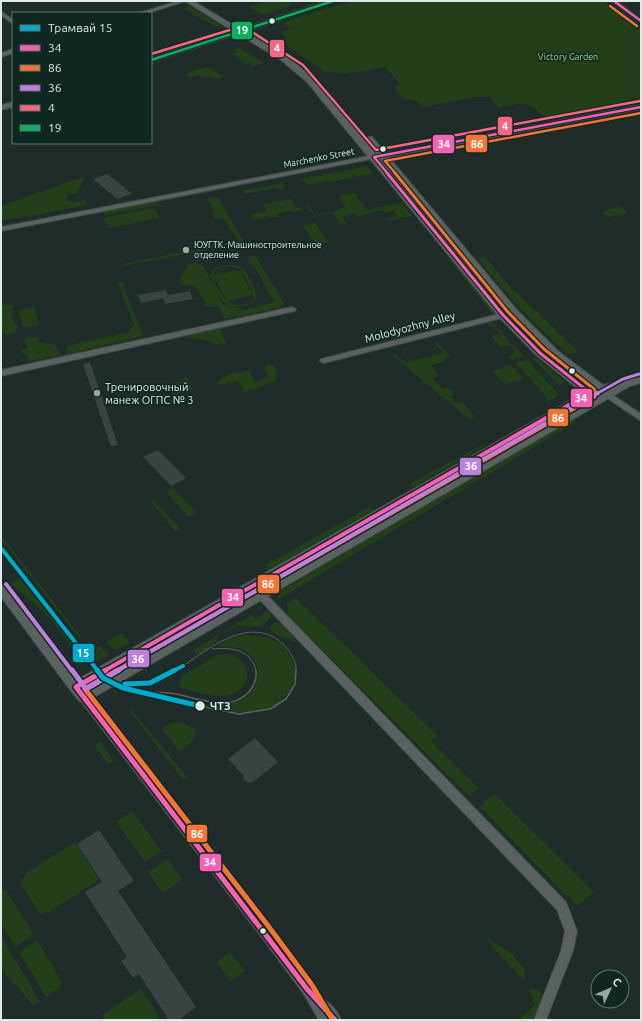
<svg xmlns="http://www.w3.org/2000/svg" width="642" height="1021" viewBox="0 0 642 1021" font-family="Ubuntu,sans-serif">
	<style>
		.green { fill: #223f19; fill-rule: evenodd }
		.building { fill: #384342 }
		.lines { fill: none; stroke-linecap: round; stroke-linejoin: round }
		.minor-casing { stroke: #3e4a47; stroke-width: 2 }
		.major-casing { stroke: #3e4a47; stroke-width: 2 }
		.minor { fill: #5b615f; fill-rule: evenodd }
		.major { fill: #59625f; fill-rule: evenodd }
		.tram-far1 { stroke: #5a6360; stroke-width: 1 }
		.tram { stroke: #5a6360; stroke-width: 1.5 }
		.bus-1-far3-casing { stroke: #0f2822; stroke-width: 4.5 }
		.bus-1-far2-casing { stroke: #0f2822; stroke-width: 5.5 }
		.bus-1-far1-casing { stroke: #0f2822; stroke-width: 7 }
		.bus-1-casing { stroke: #0f2822; stroke-width: 8 }
		.bus-2-far3-casing { stroke: #0f2822; stroke-width: 4.5 }
		.bus-2-far2-casing { stroke: #0f2822; stroke-width: 5.5 }
		.bus-2-far1-casing { stroke: #0f2822; stroke-width: 7 }
		.bus-2-casing { stroke: #0f2822; stroke-width: 8 }
		.bus-3-far2-casing { stroke: #0f2822; stroke-width: 5.5 }
		.bus-3-far1-casing { stroke: #0f2822; stroke-width: 7 }
		.bus-3-casing { stroke: #0f2822; stroke-width: 8 }
		.bus-4-casing { stroke: #0f2822; stroke-width: 4.5 }
		.bus-5-casing { stroke: #0f2822; stroke-width: 4.5 }
		.bus-1-far3 { stroke: #f860b3; stroke-width: 2.5 }
		.bus-1-far2 { stroke: #f860b3; stroke-width: 3 }
		.bus-1-far1 { stroke: #f860b3; stroke-width: 4 }
		.bus-1 { stroke: #f860b3; stroke-width: 5 }
		.bus-2-far3 { stroke: #f57335; stroke-width: 2.5 }
		.bus-2-far2 { stroke: #f57335; stroke-width: 3 }
		.bus-2-far1 { stroke: #f57335; stroke-width: 4 }
		.bus-2 { stroke: #f57335; stroke-width: 5 }
		.bus-3-far2 { stroke: #c07fdc; stroke-width: 3 }
		.bus-3-far1 { stroke: #c07fdc; stroke-width: 4 }
		.bus-3 { stroke: #c07fdc; stroke-width: 5 }
		.bus-4 { stroke: #fa6682; stroke-width: 2.5 }
		.bus-5 { stroke: #0daf5c; stroke-width: 2.5 }
		.tram-1-far1-casing { stroke: #0f2822; stroke-width: 7 }
		.tram-1-casing { stroke: #0f2822; stroke-width: 8 }
		.tram-1-far1 { stroke: #00a9ce; stroke-width: 4 }
		.tram-1 { stroke: #00a9ce; stroke-width: 5 }
		.bus-dot { fill: #ddece8; stroke: #0f2822; stroke-width: 1.5 }
		.poi-dot { fill: #9aa9a5; stroke: #0f2822; stroke-width: 1.5 }
		.labels { text-anchor: middle; dominant-baseline: central; stroke-width: 3; stroke-linejoin: round; paint-order: stroke }
		.far-park-label { font-size: 9px; fill: #9bd787; stroke: #0f2822 }
		.far-street-label { font-size: 9px; fill: #ddece8; stroke: #0f2822 }
		.far-poi-label { font-size: 9px; fill: #ddece8; stroke: #0f2822; text-anchor: start }
		.street-label { font-size: 11px; fill: #ddece8; stroke: #0f2822 }
		.poi-label { font-size: 11px; fill: #ddece8; stroke: #0f2822; text-anchor: start }
		.stop-label { font-size: 11px; font-weight: bold; fill: #ddece8; stroke: #0f2822; text-anchor: start }
		.line-badge { stroke: #0f2822; stroke-width: 1.5 }
		.badge-label { font-size: 11px; text-anchor: middle; font-weight: bold; fill: #fff }
	</style>
	<rect width="100%" height="100%" fill="#1f2c29"/>
	<!-- green -->
	<path class="green" d="M268,1H287L293,5L263,15L249,7Z
		M351,1H604L641,28V99H637L634,97L629,98L631,100L629,103L550,118H545V116C539,114 536,108 530,105C521,101 508,106 499,108L490,97H475L423,107L416,101L404,99L393,86L401,85L385,67L344,74L324,71L279,40L287,37L282,34V32L290,29L282,23Z
		M189,6L222,26H214L183,8Z
		M240,48L264,63L252,67L249,65L257,62L247,64L231,54L237,52L230,51Z
		M209,67L224,77L216,79L210,76L202,78L197,75L190,78L184,74L202,68Z
		M366,166L373,173L332,182L330,180L307,185L302,179Z
		M82,177L84,179L77,193L68,195L66,199L72,202L85,200L87,204H94L1,221V206Z
		M283,183L286,188L276,190L275,188L245,194L244,192L245,190Z
		M355,193L367,210L402,202L412,216L387,221L385,219L397,216L394,211L384,213L382,210L358,216L356,213L342,217L345,222L348,223L342,225L332,213L314,216L306,207L309,206L315,215L340,210L345,206L338,196Z
		M217,197L245,243L123,266L122,264L238,241L223,218L215,219L212,213L215,212L207,199Z
		M290,199L292,200L297,208H301L303,210L292,212L290,210L277,214L278,217L268,218L267,216L253,220L250,215L267,211L263,204Z
		M160,202L159,205L105,215L103,211Z
		M619,206L622,207L627,213L609,217L601,212Z
		M155,208L160,218L108,228L104,218Z
		M315,223L329,242L316,245L302,225Z
		M255,255L285,305L279,308L225,319L218,306L207,307L195,285H182L179,281L188,265L195,263L203,265L222,304L245,310L274,302L255,268L248,263L250,256Z
		M482,257L486,258L507,283L578,351L569,354C536,328 508,296 481,263L479,259Z
		M448,258H450L494,312L492,314Z
		M229,265C234,265 238,265 242,268C247,272 258,293 256,299C249,307 233,310 224,302C218,297 211,282 210,274L216,267ZM224,267C229,266 235,266 239,269C243,272 256,294 253,299C251,302 246,304 242,305C226,307 216,289 213,275L216,270Z
		M239,270L253,295L227,301L213,275Z
		M122,281L143,336L67,354L66,346L129,332L134,325L118,284Z
		M1,304L14,305L11,316L18,327L14,333L8,335L1,332Z
		M35,307L39,325L23,328L19,310Z
		M492,322L524,356L511,360L509,357L516,351L510,345L501,348L491,336L500,334L492,325L488,326L486,323Z
		M220,329L226,344L218,345L207,340L187,338L186,335Z
		M32,337L39,338V342L56,345L60,355L30,361L25,354L19,352L28,347L25,342V339Z
		M434,343H438L450,356L445,357V361L431,365L438,375L432,378C434,383 441,385 444,390L446,388L452,389L454,393L451,398L456,402L462,401L475,417L470,420L392,355L395,354L406,363L443,353Z
		M532,358H536L565,382L559,385Z
		M527,360L560,395L547,402L545,395L515,363Z
		M268,364L274,365L277,371L276,380L253,390L244,391L238,381L218,385L217,382L229,374L249,370L255,383L268,377L264,368Z
		M511,365L524,379L505,384L492,371Z
		M182,378H187L193,390L173,395L167,384L183,381Z
		M572,420L578,421L277,600L278,595L282,590Z
		M491,442L411,488L407,485L476,448Z
		M172,488L197,513L189,517L168,494L169,490Z
		M154,500L181,529L176,532L150,501Z
		M369,507L373,510L268,570L265,565Z
		M1,535L82,638L80,639L1,539Z
		M1,547L81,649H74L43,611L10,583L23,576L1,550Z
		M296,598L438,736L431,741L479,788L469,796L288,615L287,603Z
		M268,611L272,616L261,627L238,626L224,633L223,632L252,615L255,619Z
		M278,622L291,634L297,643L272,632L269,629L273,623Z
		M122,633L130,643L115,650L106,642Z
		M218,635L219,636L211,647L198,655L193,650Z
		M244,635C256,636 269,636 279,643C286,647 291,655 293,662C304,688 277,709 254,712C241,715 228,710 215,707C224,704 234,705 242,700C263,688 264,659 241,649C233,646 225,646 217,646L230,638Z
		M99,646L109,655C100,660 89,667 82,657L84,655Z
		M217,655C222,655 230,654 235,657C257,667 246,696 224,696C210,697 195,691 181,688L179,685L181,677Z
		M131,709L188,778L183,780L130,711Z
		M181,722L196,730L193,742L179,751L162,730L170,723Z
		M100,741L114,761L108,764L94,745Z
		M495,794L594,892L577,906L479,806Z
		M132,811L162,851L145,862L116,822Z
		M75,842L99,880L49,912L40,914L22,886L21,881L27,872Z
		M168,859L182,880L163,893L148,872Z
		M1,889L7,891L34,935L15,947L1,923Z
		M1,936L40,1001L33,1005L1,969Z
		M487,939L510,952L525,969L524,981L488,942Z
		M37,940L62,982L60,987L46,997L19,952Z
		M230,952L245,971L231,982L216,962Z
		M141,988L161,1020H105L102,1015Z
		M529,989L539,990L546,1000L543,1008L533,1020H518L535,1005Z"/>
	<!-- building -->
	<path class="building" d="M107,174L119,183L132,194L117,199L93,179Z
		M166,290L168,295L190,291L193,299L165,304L163,298L141,303L138,295Z
		M90,362L110,421L118,445L111,447L83,364Z
		M158,450L186,478L171,486L143,457Z
		M255,738L278,762L253,782L248,783L244,780L243,775L228,759Z
		M99,830L134,881L118,891L196,1007L179,1020H169L139,974L133,978L121,961L127,957L85,892L102,882L77,844Z"/>
	<g class="lines">
		<!-- minor casing -->
		<g class="minor-casing">
			<path id="minor" d="M178,1H186L148,13H139Z
				M611,1H617L641,19V23Z
				M1,11L13,20V24L1,15Z
				M13,49V53L1,57V53Z
				M641,105V109L383,158L380,156L383,154Z
				M374,155L376,156V158L1,231V227Z
				M292,307L296,309L295,311L1,376V370Z
				M503,313L507,315L506,317L324,363L320,361L321,359Z
				M607,391L641,414V421L604,396L603,394Z
				M260,590L263,591L566,902L577,931L573,951L546,1020H534L561,951L565,931L557,910L257,597L255,594L257,591Z
				M84,693L88,694L268,927L311,985L321,999C329,1000 338,1012 341,1020H319L303,993L260,935L80,700L79,697L80,694Z"/>
		</g>
		<!-- major casing -->
		<g class="major-casing">
			<path id="major" d="M185,1H193L240,29L326,1H336L245,32L287,56L313,78L507,313L544,351L592,389L593,388L550,355L509,314L366,141V137H372L517,310L558,351L603,385L641,377V383L630,386L84,703L79,701L71,691L1,597V583L6,585L78,679L583,393L536,355L499,317L307,82L281,60L238,34L151,62V58L233,31ZM590,398L591,400L85,688L578,405Z
				M13,102V107L1,110V105Z"/>
		</g>
		<!-- minor -->
		<use href="#minor" class="minor"/>
		<!-- major -->
		<use href="#major" class="major"/>
		<!-- tram-far1 -->
		<path class="tram-far1" d="M212,649C230,647 252,649 256,671
			M183,666C211,647 253,613 285,646C291,653 297,662 296,671"/>
		<!-- tram -->
		<path class="tram" d="M136,691C149,692 163,692 176,694C198,698 230,713 249,692C255,685 257,679 256,670
			M200,706L239,714L270,709L286,699L295,684L296,670"/>
		<!-- bus-1-far3 casing -->
		<g class="bus-1-far3-casing">
			<path id="bus-1-far3" d="M614,1L641,21
				M388,174L374,157L641,107"/>
		</g>
		<!-- bus-1-far2 casing -->
		<g class="bus-1-far2-casing">
			<path id="bus-1-far2" d="M387,173L503,315L540,353L590,393L589,394"/>
		</g>
		<!-- bus-1-far1 casing -->
		<g class="bus-1-far1-casing">
			<path id="bus-1-far1" d="M104,671L590,393"/>
		</g>
		<!-- bus-1 casing -->
		<g class="bus-1-casing">
			<path id="bus-1" d="M106,670L76,687L307,989L335,1020"/>
		</g>
		<!-- bus-2-far3 casing -->
		<g class="bus-2-far3-casing">
			<path id="bus-2-far3" d="M610,6L637,26
				M396,174L385,161L641,113"/>
		</g>
		<!-- bus-2-far2 casing -->
		<g class="bus-2-far2-casing">
			<path id="bus-2-far2" d="M395,173L507,311L544,349L594,389L596,394"/>
		</g>
		<!-- bus-2-far1 casing -->
		<g class="bus-2-far1-casing">
			<path id="bus-2-far1" d="M116,671L594,397L596,393"/>
		</g>
		<!-- bus-2 casing -->
		<g class="bus-2-casing">
			<path id="bus-2" d="M118,670L85,689L269,927L312,985L331,1017"/>
		</g>
		<!-- bus-3-far2 casing -->
		<g class="bus-3-far2-casing">
			<path id="bus-3-far2" d="M596,394L623,379L639,374"/>
		</g>
		<!-- bus-3-far1 casing -->
		<g class="bus-3-far1-casing">
			<path id="bus-3-far1" d="M6,584L72,671
				M117,671L598,393"/>
		</g>
		<!-- bus-3 casing -->
		<g class="bus-3-casing">
			<path id="bus-3" d="M72,670L86,689L119,670"/>
		</g>
		<!-- bus-4 casing -->
		<g class="bus-4-casing">
			<path id="bus-4" d="M151,54L243,26L303,65L376,150L640,101"/>
		</g>
		<!-- bus-5 casing -->
		<g class="bus-5-casing">
			<path id="bus-5" d="M151,60L333,1"/>
		</g>
		<!-- bus-1-far3 -->
		<use href="#bus-1-far3" class="bus-1-far3"/>
		<!-- bus-1-far2 -->
		<use href="#bus-1-far2" class="bus-1-far2"/>
		<!-- bus-1-far1 -->
		<use href="#bus-1-far1" class="bus-1-far1"/>
		<!-- bus-1 -->
		<use href="#bus-1" class="bus-1"/>
		<!-- bus-2-far3 -->
		<use href="#bus-2-far3" class="bus-2-far3"/>
		<!-- bus-2-far2 -->
		<use href="#bus-2-far2" class="bus-2-far2"/>
		<!-- bus-2-far1 -->
		<use href="#bus-2-far1" class="bus-2-far1"/>
		<!-- bus-2 -->
		<use href="#bus-2" class="bus-2"/>
		<!-- bus-3-far2 -->
		<use href="#bus-3-far2" class="bus-3-far2"/>
		<!-- bus-3-far1 -->
		<use href="#bus-3-far1" class="bus-3-far1"/>
		<!-- bus-3 -->
		<use href="#bus-3" class="bus-3"/>
		<!-- bus-4 -->
		<use href="#bus-4" class="bus-4"/>
		<!-- bus-5 -->
		<use href="#bus-5" class="bus-5"/>
		<!-- tram-1-far1 casing -->
		<g class="tram-1-far1-casing">
			<path id="tram-1-far1" d="M1,548L98,671
				M173,671L183,666"/>
		</g>
		<!-- tram-1 casing -->
		<g class="tram-1-casing">
			<path id="tram-1" d="M97,670L103,678L123,688L200,706
				M125,684L150,683L175,670"/>
		</g>
		<!-- tram-1-far1 -->
		<use href="#tram-1-far1" class="tram-1-far1"/>
		<!-- tram-1 -->
		<use href="#tram-1" class="tram-1"/>
	</g>
	<!-- markers -->
	<g class="bus-dot">
		<circle cx="272" cy="21" r="3.5"/>
		<circle cx="383" cy="149" r="3.5"/>
		<circle cx="572" cy="371" r="3.5"/>
		<circle cx="200" cy="706" r="5.5"/>
		<circle cx="263" cy="931" r="3.5"/>
	</g>
	<g class="poi-dot">
		<circle cx="186" cy="250" r="4"/>
		<circle cx="97" cy="393" r="4"/>
	</g>
	<g class="labels">
		<!-- far-park labels -->
		<g class="far-park-label">
			<text x="568" y="57">Victory Garden</text>
		</g>
		<!-- far-street labels -->
		<g class="far-street-label">
			<text transform="translate(319 158) rotate(-11)">Marchenko Street</text>
		</g>
		<!-- far-poi labels -->
		<g class="far-poi-label">
			<text x="194" y="245">ЮУГТК. Машиностроительное<tspan x="194" dy="10">отделение</tspan></text>
		</g>
		<!-- street labels -->
		<g class="street-label">
			<text transform="translate(410 327) rotate(-15)">Molodyozhny Alley</text>
		</g>
		<!-- poi labels -->
		<g class="poi-label">
			<text x="105" y="387">Тренировочный<tspan x="105" dy="13">манеж ОГПС № 3</tspan></text>
		</g>
		<!-- stop labels -->
		<g class="stop-label">
			<text x="210" y="706">ЧТЗ</text>
		</g>
	</g>
	<g class="line-badge">
		<rect x="231" y="21" width="22" height="19" rx="4" fill="#0daf5c"/>
		<rect x="269" y="39" width="16" height="19" rx="4" fill="#fa6682"/>
		<rect x="497" y="116" width="16" height="20" rx="4" fill="#fa6682"/>
		<rect x="465" y="134" width="23" height="19" rx="4" fill="#f57335"/>
		<rect x="432" y="134" width="23" height="20" rx="4" fill="#f860b3"/>
		<rect x="570" y="388" width="23" height="20" rx="4" fill="#f860b3"/>
		<rect x="547" y="408" width="22" height="19" rx="4" fill="#f57335"/>
		<rect x="459" y="457" width="23" height="19" rx="4" fill="#c07fdc"/>
		<rect x="257" y="574" width="23" height="20" rx="4" fill="#f57335"/>
		<rect x="221" y="588" width="23" height="19" rx="4" fill="#f860b3"/>
		<rect x="72" y="643" width="23" height="20" rx="4" fill="#00a9ce"/>
		<rect x="127" y="649" width="23" height="19" rx="4" fill="#c07fdc"/>
		<rect x="186" y="824" width="22" height="19" rx="4" fill="#f57335"/>
		<rect x="199" y="853" width="23" height="19" rx="4" fill="#f860b3"/>
	</g>
	<g class="badge-label">
		<text x="242" y="34">19</text>
		<text x="277" y="52">4</text>
		<text x="505" y="130">4</text>
		<text x="477" y="148">86</text>
		<text x="444" y="148">34</text>
		<text x="581" y="402">34</text>
		<text x="558" y="422">86</text>
		<text x="471" y="470">36</text>
		<text x="268" y="588">86</text>
		<text x="233" y="601">34</text>
		<text x="83" y="657">15</text>
		<text x="138" y="663">36</text>
		<text x="197" y="838">86</text>
		<text x="210" y="866">34</text>
	</g>
	<!-- border -->
	<rect width="642" height="1021" fill="none" stroke="#ddece8" stroke-width="4"/>
	<!-- legend -->
	<rect x="12" y="12" width="140" height="132" fill="#0f2822" stroke="#617671"/>
	<rect x="20" y="25" width="20" height="6" fill="#00a9ce" stroke="#617671"/>
	<text x="48" y="32" font-size="12" fill="#ddece8">Трамвай 15</text>
	<rect x="20" y="45" width="20" height="6" fill="#f860b3" stroke="#617671"/>
	<text x="48" y="52" font-size="12" fill="#ddece8">34</text>
	<rect x="20" y="65" width="20" height="6" fill="#f57335" stroke="#617671"/>
	<text x="48" y="72" font-size="12" fill="#ddece8">86</text>
	<rect x="20" y="85" width="20" height="6" fill="#c07fdc" stroke="#617671"/>
	<text x="48" y="92" font-size="12" fill="#ddece8">36</text>
	<rect x="20" y="105" width="20" height="6" fill="#fa6682" stroke="#617671"/>
	<text x="48" y="112" font-size="12" fill="#ddece8">4</text>
	<rect x="20" y="125" width="20" height="6" fill="#0daf5c" stroke="#617671"/>
	<text x="48" y="132" font-size="12" fill="#ddece8">19</text>
	<!-- north arrow -->
	<g transform="translate(610 989) rotate(46)"><circle r="19" fill="#0f2822" stroke="#617671"/>
	<path d="M0-3L7 15L0 10L-7 15Z" fill="#9aa9a5"/>
	<text y="-6" font-size="11" font-weight="bold" text-anchor="middle" fill="#ddece8">С</text>
	</g>
</svg>
